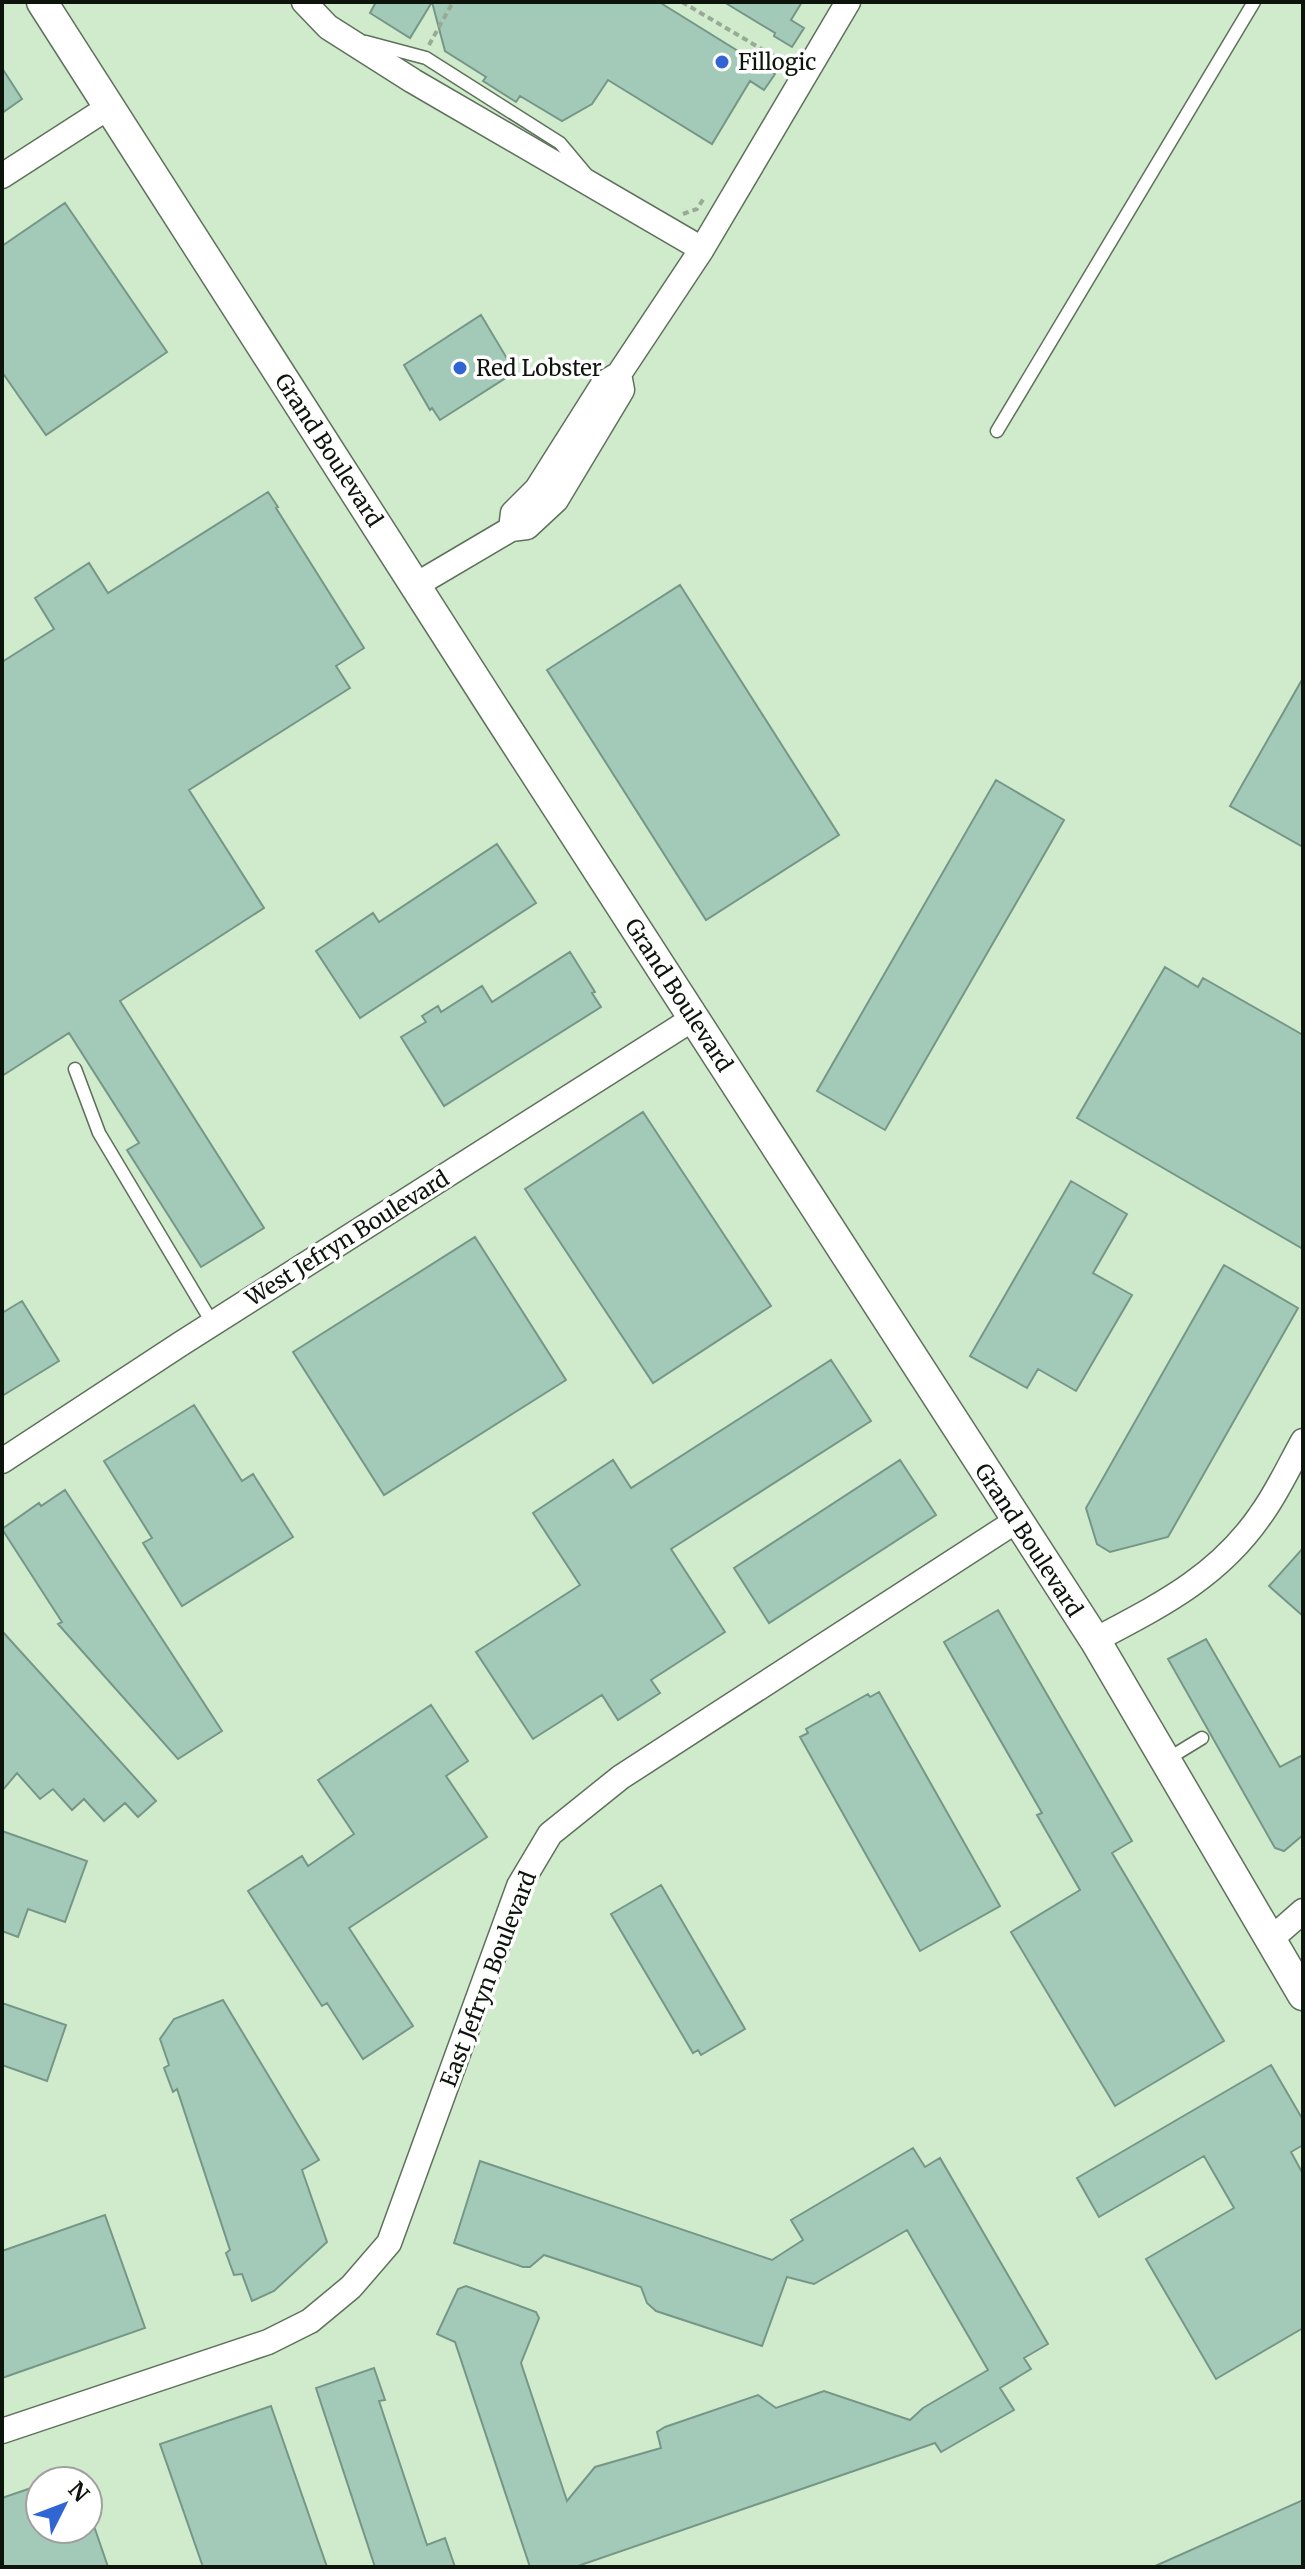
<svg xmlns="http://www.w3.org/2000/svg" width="1305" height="2569" viewBox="0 0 1305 2569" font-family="Merriweather,serif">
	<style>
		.built { fill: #cfebcb; fill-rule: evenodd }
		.building { fill: #a3cab8; stroke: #769788; stroke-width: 2 }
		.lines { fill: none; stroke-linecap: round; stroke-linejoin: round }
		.service-casing { stroke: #5e725b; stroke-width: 15 }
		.minor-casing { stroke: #5e725b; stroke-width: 27 }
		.tertiary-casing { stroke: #5e725b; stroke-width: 33 }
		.path { stroke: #98aa95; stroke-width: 4; stroke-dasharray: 6 4; stroke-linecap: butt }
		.service { stroke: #fff; stroke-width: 12 }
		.minor { stroke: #fff; stroke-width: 24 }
		.tertiary { stroke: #fff; stroke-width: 30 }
		.poi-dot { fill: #3165d4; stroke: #fff; stroke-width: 3 }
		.labels { text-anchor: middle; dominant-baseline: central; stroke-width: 7; stroke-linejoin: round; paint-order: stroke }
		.poi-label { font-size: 22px; fill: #0c140b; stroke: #fff; text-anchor: start }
		.street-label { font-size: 22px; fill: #0c140b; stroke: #fff }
	</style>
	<rect width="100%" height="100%" fill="#dff6db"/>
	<!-- built -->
	<path class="built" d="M2,2H1303V2567H2ZM40,2481H88V2529H40Z"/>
	<!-- building -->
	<path class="building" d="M376,2H659L775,74L764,90L750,81L712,144L608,80L592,104L562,121L520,96L516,102L483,81L486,77L445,51L432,2L410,38L370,13Z
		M724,2H802L791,20L804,28L792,47L774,36L775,33Z
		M2,68L22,99L2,113Z
		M65,203L167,352L46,435L2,372V246Z
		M481,315L515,372L440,420L432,408L430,410L404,365Z
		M268,492L278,507L276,508L364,648L336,666L350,688L189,790L264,908L120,1001L264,1228L201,1267L127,1150L139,1143L69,1033L2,1076V662L54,629L35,598L89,563L108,593Z
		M680,585L839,835L706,920L547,670Z
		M1303,678V847L1230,806Z
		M996,780L1064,820L885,1130L817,1091Z
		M497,844L536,903L360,1018L316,951L373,913L379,922Z
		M570,952L595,992L592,993L601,1007L444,1106L401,1037L426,1022L422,1016L438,1006L441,1012L482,986L492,1002Z
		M1165,967L1198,987L1203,978L1303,1035V1249L1077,1118Z
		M643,1112L771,1306L653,1383L525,1189Z
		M1071,1181L1127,1214L1093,1273L1132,1295L1076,1391L1038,1369L1027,1388L970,1356Z
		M475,1237L566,1380L384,1495L293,1352Z
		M1224,1265L1298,1308L1168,1537L1110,1552L1097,1544L1086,1508Z
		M22,1301L59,1361L2,1396V1313Z
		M831,1360L871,1421L671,1549L725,1632L651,1680L660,1693L618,1720L602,1695L533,1739L476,1652L580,1585L533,1513L613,1460L631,1488Z
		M194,1405L242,1481L253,1474L293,1537L182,1606L143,1543L152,1538L104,1461Z
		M900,1460L936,1515L769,1623L734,1568Z
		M65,1490L222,1731L178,1759L58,1624L62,1622L2,1529L39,1503L41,1506Z
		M1303,1548V1616L1269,1586Z
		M998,1610L1132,1841L1112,1853L1224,2041L1115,2106L1011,1932L1080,1890L1037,1815L1042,1813L944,1642Z
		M2,1631L156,1801L138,1817L125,1803L104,1821L84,1799L72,1810L53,1789L40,1799L17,1773L2,1791Z
		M1206,1639L1280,1767L1303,1755V1835L1284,1851L1275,1848L1168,1659Z
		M879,1692L1000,1906L920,1951L800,1737L808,1733L806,1729L868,1694L870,1697Z
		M431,1705L468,1761L446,1776L487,1837L349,1928L413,2026L363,2059L327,2003L322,2006L248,1891L302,1856L308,1866L354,1834L318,1780Z
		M2,1831L87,1861L65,1922L28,1909L18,1937L2,1931Z
		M661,1885L745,2029L701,2055L698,2050L693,2053L611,1914Z
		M223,2000L319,2160L302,2170L327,2242L274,2291L252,2301L242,2274L234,2275L226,2253L230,2250L177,2089L173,2092L164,2068L169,2065L160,2039L174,2019Z
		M2,2003L66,2025L47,2081L2,2065Z
		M1271,2065L1303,2120V2145L1291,2152L1303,2174V2328L1216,2379L1146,2259L1234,2208L1204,2156L1099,2217L1077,2178Z
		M913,2148L925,2167L940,2158L1048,2344L1024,2358L1031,2369L1000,2388L1014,2410L941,2452L935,2443L575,2567H530L455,2342L437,2334L458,2289L466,2286L536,2312L539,2318L521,2363L567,2501L595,2467L661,2448L657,2432L665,2427L758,2395L776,2408L824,2391L910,2420L923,2408L988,2370L907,2230L814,2284L787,2277L762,2346L656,2311L647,2303L641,2287L544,2255L530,2267H523L454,2243L480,2161L772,2260L803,2240L791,2220Z
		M105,2215L145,2328L2,2378V2251Z
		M374,2368L385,2400L379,2401L427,2545L445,2538L455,2567H375L316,2388Z
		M271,2406L327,2567H203L160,2444Z
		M40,2485V2529H95L108,2567H2V2498Z
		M1303,2500V2567H1153Z"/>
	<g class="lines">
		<!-- service casing -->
		<g class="service-casing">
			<path id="service" d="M366,42L426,58L560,143L586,174
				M997,431L1254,2
				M75,1069L99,1133L213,1324
				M1166,1760L1202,1738"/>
		</g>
		<!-- minor casing -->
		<g class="minor-casing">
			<path id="minor" d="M304,2L328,27L413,81L702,249
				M2,176L109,107
				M511,529L513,513L537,489L604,383L619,374L702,249L848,2
				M416,585L511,529L527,527L556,500L622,390L619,374
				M2,1461L182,1343L694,1018
				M1095,1640C1159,1606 1217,1578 1260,1516C1277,1493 1289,1466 1303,1441
				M1271,1939L1303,1911
				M2,2431L268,2342L310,2321L351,2287L389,2243L519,1886L550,1834L621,1777L1016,1521"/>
		</g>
		<!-- tertiary casing -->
		<g class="tertiary-casing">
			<path id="tertiary" d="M42,2L498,715L1095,1640L1303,1995"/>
		</g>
		<!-- path -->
		<path class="path" d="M682,2L787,64
			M429,45L453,2
			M683,214L697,209L704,198"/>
		<!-- service -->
		<use href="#service" class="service"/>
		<!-- minor -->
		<use href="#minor" class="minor"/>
		<!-- tertiary -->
		<use href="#tertiary" class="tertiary"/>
	</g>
	<!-- markers -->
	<g class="poi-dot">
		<circle cx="722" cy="62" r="8"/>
		<circle cx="460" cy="368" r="8"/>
	</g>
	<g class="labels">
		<!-- poi labels -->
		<g class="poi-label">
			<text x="738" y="62">Fillogic</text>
			<text x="476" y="368">Red Lobster</text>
		</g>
		<!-- street labels -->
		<g class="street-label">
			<text transform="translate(329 450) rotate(57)">Grand Boulevard</text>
			<text transform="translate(679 995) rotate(57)">Grand Boulevard</text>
			<text transform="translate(347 1238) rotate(-32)">West Jefryn Boulevard</text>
			<text transform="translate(1029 1540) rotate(57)">Grand Boulevard</text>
			<text transform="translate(488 1979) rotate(-69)">East Jefryn Boulevard</text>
		</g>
	</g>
	<!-- border -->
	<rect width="1305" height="2569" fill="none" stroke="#0c140b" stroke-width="8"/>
	<!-- north arrow -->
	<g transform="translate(64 2505) rotate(48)"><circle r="38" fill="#ffffff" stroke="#9ea19d" stroke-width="2"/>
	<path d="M0-6L14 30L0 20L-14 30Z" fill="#3165d4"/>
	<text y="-12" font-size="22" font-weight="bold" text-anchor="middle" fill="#0c140b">N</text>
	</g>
</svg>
